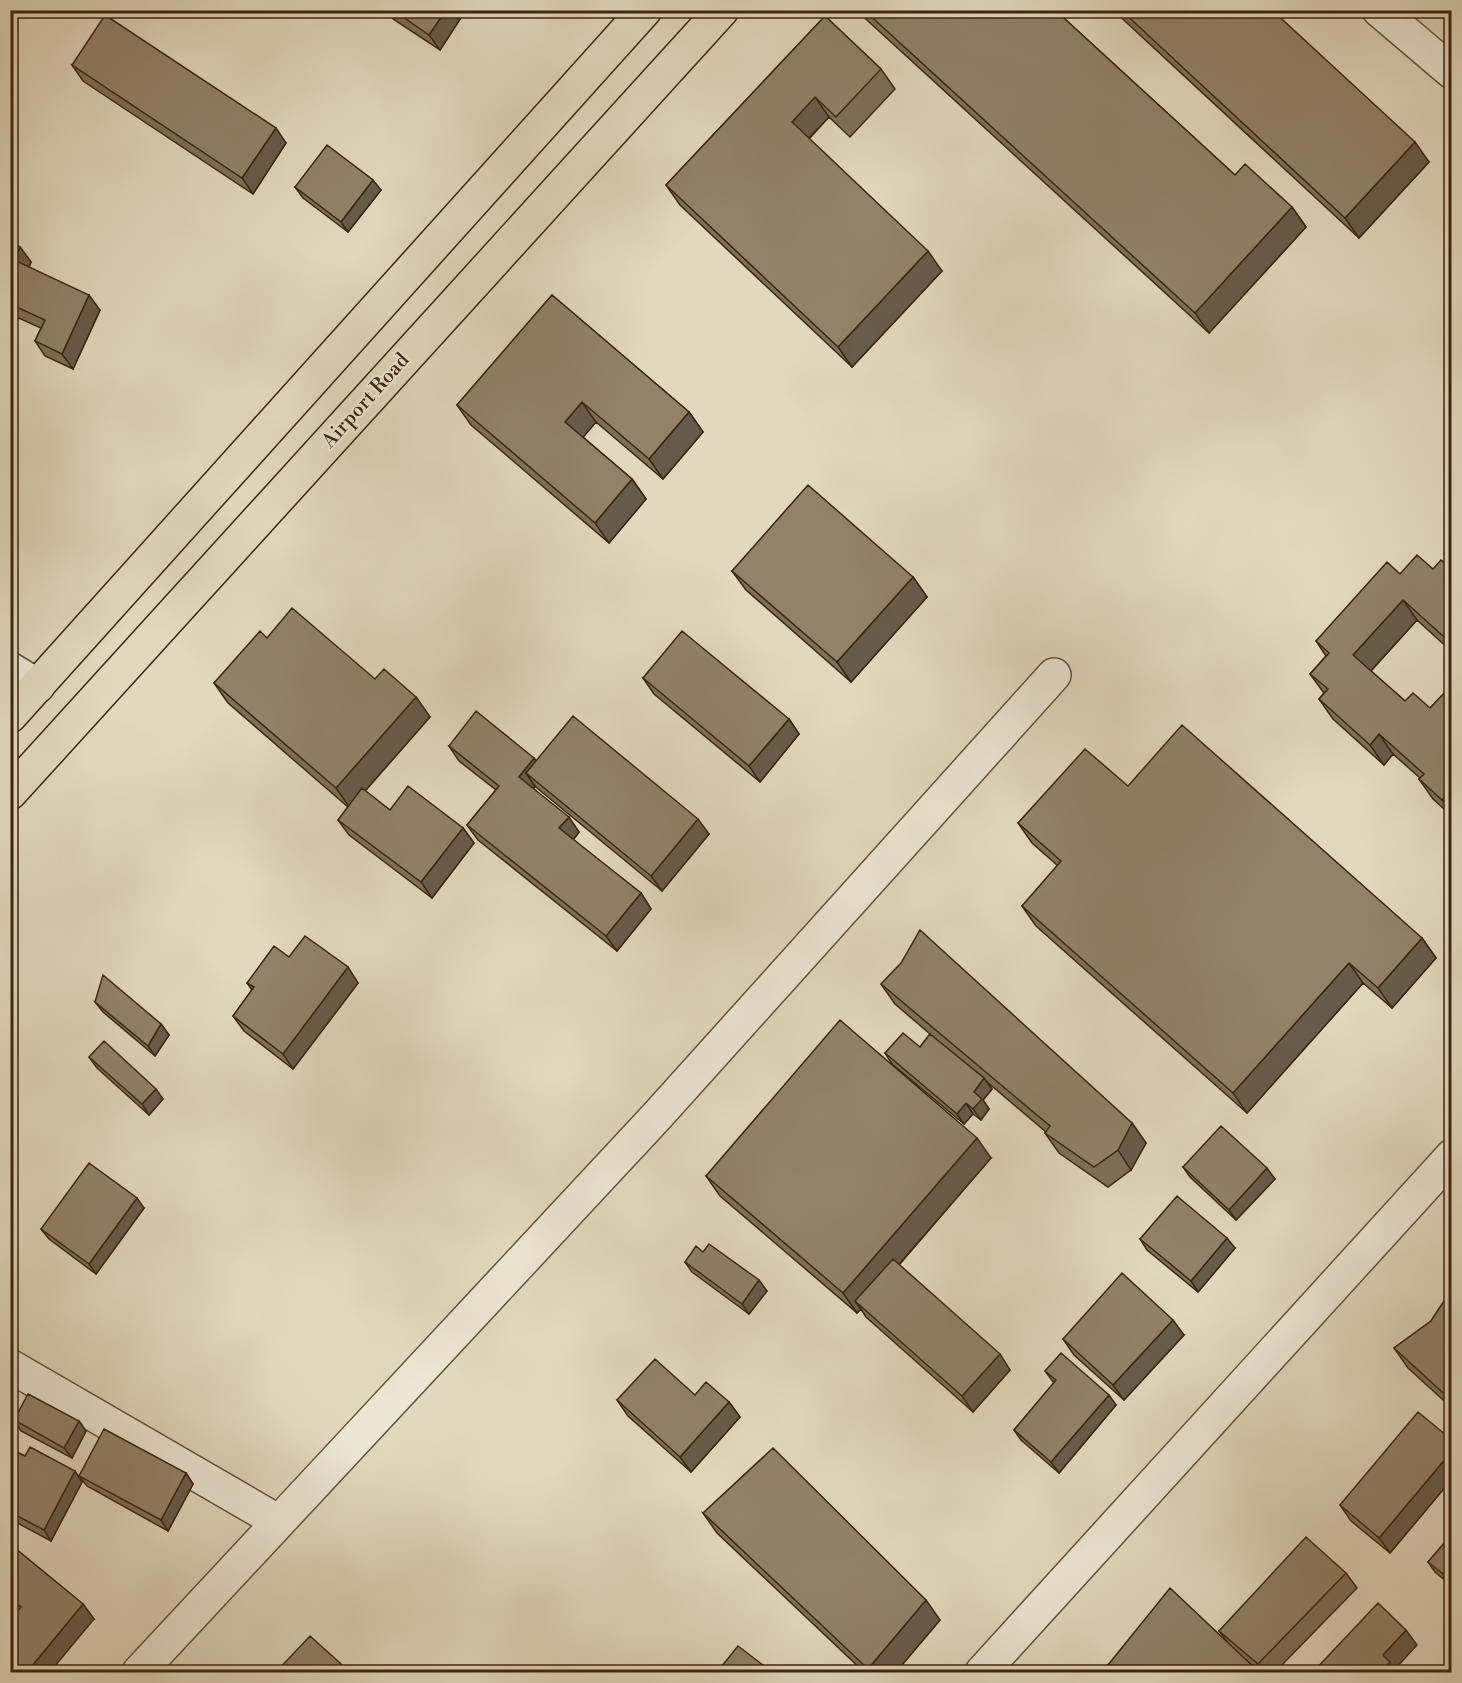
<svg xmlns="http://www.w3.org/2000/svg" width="1462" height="1683" viewBox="0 0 1462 1683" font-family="'Libre Bodoni',serif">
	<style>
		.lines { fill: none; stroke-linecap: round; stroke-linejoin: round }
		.minor-casing { stroke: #64523a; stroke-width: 36 }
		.major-casing { stroke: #3b250e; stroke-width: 36 }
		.minor { stroke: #ece6d4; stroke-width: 33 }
		.major { stroke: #e1d8bd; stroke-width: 33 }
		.wall { fill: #7d705a; stroke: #3b250e; stroke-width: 1.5 }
		.shaded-wall { fill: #665b4a; stroke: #3b250e; stroke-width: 1.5 }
		.building { fill: #918269; stroke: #3b250e; stroke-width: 1.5 }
		.labels { text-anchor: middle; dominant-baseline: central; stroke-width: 4.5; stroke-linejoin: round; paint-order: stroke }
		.street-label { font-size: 20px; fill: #3b250e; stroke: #ece6d4 }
	</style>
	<rect width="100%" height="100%" fill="#e1d8bd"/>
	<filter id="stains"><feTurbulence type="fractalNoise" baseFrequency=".00333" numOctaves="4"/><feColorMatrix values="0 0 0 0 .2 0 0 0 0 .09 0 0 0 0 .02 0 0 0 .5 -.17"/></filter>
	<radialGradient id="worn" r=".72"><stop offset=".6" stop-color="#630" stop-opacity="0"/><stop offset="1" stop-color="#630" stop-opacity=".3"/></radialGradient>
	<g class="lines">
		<!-- minor casing -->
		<g class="minor-casing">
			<path id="minor" d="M1379,10L1452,72
				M10,669L38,686
				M10,1366L279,1522
				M139,1672L657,1116L1054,675
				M982,1672L1452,1156"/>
		</g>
		<!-- major casing -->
		<g class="major-casing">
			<path id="major" d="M10,716L645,10
				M10,793L722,10"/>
		</g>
		<!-- minor -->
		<use href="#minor" class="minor"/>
		<!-- major -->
		<use href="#major" class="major"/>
	</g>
	<!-- wall -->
	<path class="wall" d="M388,10H466L440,50L393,19Z
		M856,10H1055L1235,175L1292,207L1306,227L1209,333Z
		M1113,10H1272L1429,162L1359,238Z
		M825,16L881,69L895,89L850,137L829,117L809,139L942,271L852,367L680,205L666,185Z
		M72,65L286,143L253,194L83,81Z
		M295,187L381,190L348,232L303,198Z
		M10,242L20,247L31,262L29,267L100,310L73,369L45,356L35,341L41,328L12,315L10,317Z
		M552,295L689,412L703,432L663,479L596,422L583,437L632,479L646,499L609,543L471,425L457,405Z
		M1433,569H1452V664L1446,656L1451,651L1417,620L1371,671L1405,701L1430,708L1452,685V816L1433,799L1419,779L1420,778L1393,754L1384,765L1333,719L1319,699L1324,693L1310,674L1326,656L1316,641L1400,574Z
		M732,571L913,577L927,597L851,682L746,590Z
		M267,638L375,679L416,697L430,717L365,791L390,810L463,828L474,843L432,898L349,835L338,820L348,807L228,703L214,683Z
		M643,678L789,719L799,734L760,782L654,694Z
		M449,746L537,761L709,834L662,891L537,788L535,786L533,788L579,832L573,840L641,893L651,909L617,951L478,840L467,825L496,790L459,761Z
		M1128,786L1422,938L1436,958L1392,1008L1363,983L1247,1113L1036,926L1022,906L1058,866L1032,843L1018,823Z
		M289,957L358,983L293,1069L244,1031L233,1016L252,990L247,983Z
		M881,984L1132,1123L1146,1143L1131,1170L1108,1187L1059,1153L1045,1133L1046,1132L986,1081L992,1089L983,1100L989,1109L981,1120L973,1114L964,1124L892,1064L885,1053L920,1047L930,1034L895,1004Z
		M95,1002L161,1024L169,1035L155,1056L103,1012Z
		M89,1057L163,1099L149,1115L97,1068Z
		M991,1158L899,1265L1010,1370L973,1412L866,1317L861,1309L857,1313L720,1196L706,1176Z
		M1183,1167L1275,1179L1236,1220L1190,1177Z
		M144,1208L96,1274L49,1239L41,1229Z
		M1140,1239L1235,1248L1198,1292L1147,1250Z
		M703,1252L767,1291L749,1314L692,1272L685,1262Z
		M1452,1289V1408L1408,1368L1394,1348L1431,1321Z
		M1184,1335L1124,1400L1074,1355L1063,1339Z
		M1045,1371L1116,1405L1059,1473L1021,1440L1014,1430L1054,1383Z
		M695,1395L729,1402L740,1417L691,1472L628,1416L617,1400Z
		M14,1420L79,1421L86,1431L72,1458L21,1431Z
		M1452,1440V1479L1390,1553L1351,1521L1340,1505Z
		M10,1449L25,1456L82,1482L51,1541L10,1519Z
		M186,1473L193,1484L168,1531L87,1486L79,1476Z
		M703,1513L940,1620L896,1672H864L717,1533Z
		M1452,1534V1586L1435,1572L1428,1562Z
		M10,1544L83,1604L94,1619L17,1611L10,1606Z
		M1346,1573L1357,1588L1275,1672H1261L1241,1656L1259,1672H1113L1108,1665L1228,1643L1219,1631Z"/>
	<!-- shaded-wall -->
	<path class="shaded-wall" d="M446,10H466L440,50L429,35Z
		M815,97L829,117L805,142L792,122Z
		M276,128L286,143L253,194L242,178Z
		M1415,142L1429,162L1359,238L1345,218Z
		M373,180L381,190L348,232L341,222Z
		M1292,207L1306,227L1209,333L1195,313Z
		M20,247L31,262L25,275L14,260Z
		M928,251L942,271L852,367L838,347Z
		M89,295L100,310L73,369L62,354Z
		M582,402L596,422L579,442L565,422Z
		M689,412L703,432L663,479L649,459Z
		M632,479L646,499L609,543L595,523Z
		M913,577L927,597L851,682L837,662Z
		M1403,600L1417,620L1367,675L1353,655Z
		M416,697L430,717L350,808L336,788Z
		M789,719L799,734L760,782L749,766Z
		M1379,734L1393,754L1384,765L1370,745Z
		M534,758L545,773H526L535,786L530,792L519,777Z
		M1452,790V814L1442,800Z
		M569,817L579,832L570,844L559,828Z
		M698,819L709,834L662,891L651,876Z
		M463,828L474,843L432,898L421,882Z
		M641,893L651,909L617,951L606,936Z
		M1422,938L1436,958L1392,1008L1378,988Z
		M1349,963L1363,983L1247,1113L1233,1093Z
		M348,967L358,983L293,1069L283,1054Z
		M161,1024L169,1035L155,1056L148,1046Z
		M984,1078L992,1089L983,1100L989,1109L981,1120L973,1109L974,1092Z
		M156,1089L163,1099L149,1115L142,1104Z
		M966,1103L973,1114L964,1124L957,1114Z
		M1132,1123L1146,1143L1131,1170L1118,1150Z
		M977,1138L991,1158L862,1307L855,1301L861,1309L857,1313L843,1293Z
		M1267,1168L1275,1179L1236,1220L1229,1210Z
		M137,1198L144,1208L96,1274L89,1264Z
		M1227,1238L1235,1248L1198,1292L1191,1281Z
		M759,1280L767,1291L749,1314L742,1304Z
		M1173,1320L1184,1335L1124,1400L1113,1385Z
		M1000,1354L1010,1370L973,1412L962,1396Z
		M1109,1395L1116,1405L1059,1473L1051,1462Z
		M729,1402L740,1417L691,1472L680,1457Z
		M79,1421L86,1431L72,1458L64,1448Z
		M1452,1451V1479L1390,1553L1379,1538Z
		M75,1471L82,1482L51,1541L44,1530Z
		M186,1473L193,1484L168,1531L161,1520Z
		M926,1600L940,1620L896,1672H870L868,1669Z
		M83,1604L94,1619L50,1672H27Z
		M1406,1630L1417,1645L1395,1669L1397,1672H1381L1383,1655Z"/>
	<!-- building -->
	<path class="building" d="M393,10H446L429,35Z
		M864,10H1055L1235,175L1245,164L1292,207L1195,313Z
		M1121,10H1272L1415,142L1345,218Z
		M105,15L276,128L242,178L72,65Z
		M825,16L881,69L836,117L815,97L792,122L928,251L838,347L666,185Z
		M327,145L373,180L341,222L295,187Z
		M10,242L20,247L14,260L89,295L62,354L35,341L45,320L10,304Z
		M552,295L689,412L649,459L582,402L565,422L632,479L595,523L457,405Z
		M808,485L913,577L837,662L732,571Z
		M1417,555L1433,569L1441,560L1452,569V644L1403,600L1353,655L1405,701L1413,693L1430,708L1452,685V790L1442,800L1419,779L1424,774L1379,734L1370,745L1319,699L1328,689L1310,674L1329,653L1316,641L1387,562L1400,574Z
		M292,608L375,679L384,669L416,697L336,788L214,683L260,631L267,638Z
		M682,631L789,719L749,766L643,678Z
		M1452,650V661L1446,656Z
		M476,711L534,758L519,777L569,817L559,828L641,893L606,936L467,825L499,786L449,746Z
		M573,716L698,819L651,876L526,773Z
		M1182,725L1422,938L1378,988L1349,963L1233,1093L1022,906L1061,861L1018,823L1085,749L1128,786Z
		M408,786L463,828L421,882L338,820L362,788L390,810Z
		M920,930L1132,1123L1118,1150L1094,1167L1045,1133L1050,1126L881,984L901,963Z
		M305,936L348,967L283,1054L233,1016L254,987L247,983L274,946L289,957Z
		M103,975L161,1024L148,1046L95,1002Z
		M840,1020L977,1138L843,1293L706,1176Z
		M903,1033L920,1047L930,1034L984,1078L974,1092L982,1099L973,1109L966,1103L957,1114L885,1053Z
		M104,1041L156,1089L142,1104L89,1057Z
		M1221,1126L1267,1168L1229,1210L1183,1167Z
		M89,1163L137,1198L89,1264L41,1229Z
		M1177,1196L1227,1238L1191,1281L1140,1239Z
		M709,1244L759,1280L742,1304L685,1262L696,1246L703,1252Z
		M893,1259L1000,1354L962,1396L855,1301Z
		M1122,1273L1173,1320L1113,1385L1063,1339Z
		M1452,1289V1401L1394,1348L1431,1321Z
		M1061,1353L1109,1395L1051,1462L1014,1430L1056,1380L1045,1371Z
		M655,1359L695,1395L706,1382L729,1402L680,1457L617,1400Z
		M28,1394L79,1421L64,1448L14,1420Z
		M1418,1412L1452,1440V1451L1379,1538L1340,1505Z
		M104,1429L186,1473L161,1520L79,1476Z
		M30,1447L75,1471L44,1530L10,1512V1449L25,1456Z
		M773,1448L926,1600L868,1669L703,1513Z
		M1452,1534V1581L1428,1562Z
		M1306,1537L1346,1573L1258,1664L1219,1631Z
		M10,1544L83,1604L27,1672H10V1620L21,1607L10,1599Z
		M1170,1588L1259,1672H1116L1108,1665Z
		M1378,1603L1406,1630L1383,1655L1390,1662L1381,1672H1366L1364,1671L1363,1672H1313Z
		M310,1636L350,1672H276Z
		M738,1646L772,1672H717Z"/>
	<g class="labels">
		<!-- street labels -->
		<g class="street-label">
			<text transform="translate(366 401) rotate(-48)">Airport Road</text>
		</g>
	</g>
	<!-- margin -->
	<rect width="1462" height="1683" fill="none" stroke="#e1d8bd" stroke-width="36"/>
	<rect x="12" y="12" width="1438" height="1659" fill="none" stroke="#3b250e" stroke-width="3"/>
	<rect x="18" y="18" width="1426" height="1647" fill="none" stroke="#3b250e" stroke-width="1.5"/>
	<rect width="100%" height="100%" filter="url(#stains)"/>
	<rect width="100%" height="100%" fill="url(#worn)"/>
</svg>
